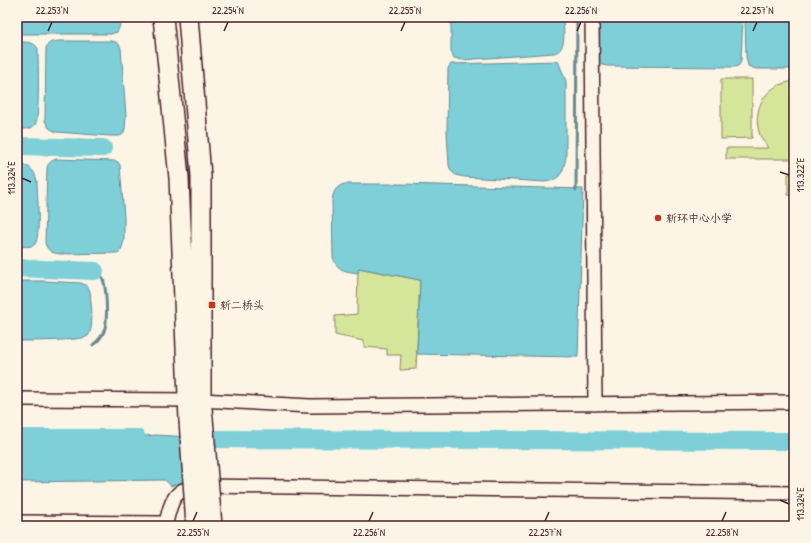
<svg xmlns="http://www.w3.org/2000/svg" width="811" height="543" viewBox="0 0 811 543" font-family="'Patrick Hand','LXGW WenKai TC',sans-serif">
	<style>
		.green { fill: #d5e69a; stroke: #908262 }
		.water { fill: #7ecfd7; stroke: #698992 }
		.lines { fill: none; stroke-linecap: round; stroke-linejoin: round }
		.stream { stroke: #698992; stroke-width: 3 }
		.river { stroke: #7ecfd7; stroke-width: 18 }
		.minor-casing { stroke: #4a1f2b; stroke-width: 16 }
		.highway-casing { stroke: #4a1f2b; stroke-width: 22 }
		.minor { stroke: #fcf5e5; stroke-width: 13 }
		.highway { stroke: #fcf5e5; stroke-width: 19 }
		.highway-bridge-casing { stroke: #4a1f2b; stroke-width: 22; stroke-linecap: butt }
		.highway-bridge { stroke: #fcf5e5; stroke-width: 19 }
		.ticks { fill: none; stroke: #4a1f2b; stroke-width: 1.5 }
		.poi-dot { fill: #c8321e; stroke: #fcf5e5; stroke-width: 1.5 }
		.labels { text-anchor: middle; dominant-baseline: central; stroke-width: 3; stroke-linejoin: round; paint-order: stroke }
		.poi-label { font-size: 11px; fill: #4a1f2b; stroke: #fcf5e5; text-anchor: start }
		.neatline { fill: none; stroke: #4a1f2b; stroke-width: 1.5 }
		.ticks-label { font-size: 10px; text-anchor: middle; fill: #4a1f2b }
	</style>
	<rect width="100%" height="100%" fill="#fcf5e5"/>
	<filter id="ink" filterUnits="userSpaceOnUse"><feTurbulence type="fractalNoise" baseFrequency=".025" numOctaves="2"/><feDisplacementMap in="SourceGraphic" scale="8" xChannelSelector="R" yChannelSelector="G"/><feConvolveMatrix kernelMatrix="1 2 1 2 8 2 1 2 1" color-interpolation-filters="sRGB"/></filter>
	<g filter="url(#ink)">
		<!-- green -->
		<path class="green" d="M721,79H752V138L721,139Z
			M794,81V159H726V148H768C766,144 762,140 760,135C752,114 762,89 785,83C788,82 791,82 794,81Z
			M788,174H794V196L788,195Z
			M358,268L420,280L416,369L400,370L401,355H387V349L364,347V341L335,335V316L357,314Z"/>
		<!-- water -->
		<path class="water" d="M17,17H120C121,22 120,27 117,32L111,34H17Z
			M451,17H563C563,28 568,50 554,53L462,60L454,58L451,52Z
			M595,17H743L741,60C740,65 739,66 734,67L607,66L602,65L598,62Z
			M745,17H794V69H756L748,66L746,57Z
			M59,41H111C117,42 119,43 121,48L126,116L125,129L123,134L120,136H110L56,132L49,128L45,121L46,48C49,41 52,42 59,41Z
			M17,42C25,42 35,41 38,49C38,60 40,119 35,125C31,130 22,129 17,129Z
			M558,61L566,81V157C563,172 561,180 545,182L465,177C456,176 451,174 449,165L447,133L448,68L451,64Z
			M56,159L114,161L118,162L120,165L124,217V241L121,250L118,253L61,254C52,253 48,252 45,243L47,168C48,163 51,161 56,159Z
			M17,163C29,166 34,168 37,181C37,192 41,236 35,244C32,248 22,246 17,246Z
			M344,184H402L583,189L578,357L417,354L420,280L359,268L358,273C345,271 337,271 333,257L332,201C333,193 335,187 344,184Z
			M17,281H43L81,283C92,287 90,293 91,303C92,310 93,331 88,336C82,341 28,341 17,341Z
			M156,435L191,437L194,478L171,486L165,480L17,482V437H78L84,441Z"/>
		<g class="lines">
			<!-- stream -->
			<path class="stream" d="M576,190L577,17
				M93,345C98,341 102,337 104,331C108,321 107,286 102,277C101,274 98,273 95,271"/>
			<!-- river -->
			<path class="river" d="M17,146L103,148
				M17,268L95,271
				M17,438H137
				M191,439L794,441"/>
			<!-- minor casing -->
			<g class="minor-casing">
				<path id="minor" d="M592,17L595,404
					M17,399L201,400L310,406L794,402
					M17,522L164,523
					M166,523C171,501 174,488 199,486L794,493"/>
			</g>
			<!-- highway casing -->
			<g class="highway-casing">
				<path id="highway" d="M163,17L179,178L189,420
					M188,17L201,176V400L203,418"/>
			</g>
			<!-- minor -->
			<use href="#minor" class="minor"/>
			<!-- highway -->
			<use href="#highway" class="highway"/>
			<!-- highway-bridge casing -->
			<g class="highway-bridge-casing">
				<path id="highway-bridge" d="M203,418L212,526
					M189,420L196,526"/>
			</g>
			<!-- highway-bridge -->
			<use href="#highway-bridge" class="highway-bridge"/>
		</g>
	</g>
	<!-- ticks -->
	<path class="ticks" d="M48,31L52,22M224,31L228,22M401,31L405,22M577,31L581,22M753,31L757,22M780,172L789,175M22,178L31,182M780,500L789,504M193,521L197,512M369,521L373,512M545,521L549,512M722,521L726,512"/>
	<!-- markers -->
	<g class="poi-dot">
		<circle cx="658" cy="218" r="4"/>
		<rect x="208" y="301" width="8" height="8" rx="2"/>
	</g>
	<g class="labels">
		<!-- poi labels -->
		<g class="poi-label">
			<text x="666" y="218">新环中心小学</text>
			<text x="220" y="305">新二桥头</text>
		</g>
	</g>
	<!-- margin -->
	<rect width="811" height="543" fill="none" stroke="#fcf5e5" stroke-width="44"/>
	<rect x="22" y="22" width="767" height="499" class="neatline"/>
	<g class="ticks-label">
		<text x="52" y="14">22.253°N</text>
		<text x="228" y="14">22.254°N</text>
		<text x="405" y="14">22.255°N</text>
		<text x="581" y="14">22.256°N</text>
		<text x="757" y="14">22.257°N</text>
		<text transform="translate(800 175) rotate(-90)" y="4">113.322°E</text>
		<text transform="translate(11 178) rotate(-90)" y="4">113.324°E</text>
		<text transform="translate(800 504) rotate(-90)" y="4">113.324°E</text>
		<text x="193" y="536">22.255°N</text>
		<text x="369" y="536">22.256°N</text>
		<text x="545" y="536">22.257°N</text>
		<text x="722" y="536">22.258°N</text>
	</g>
</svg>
